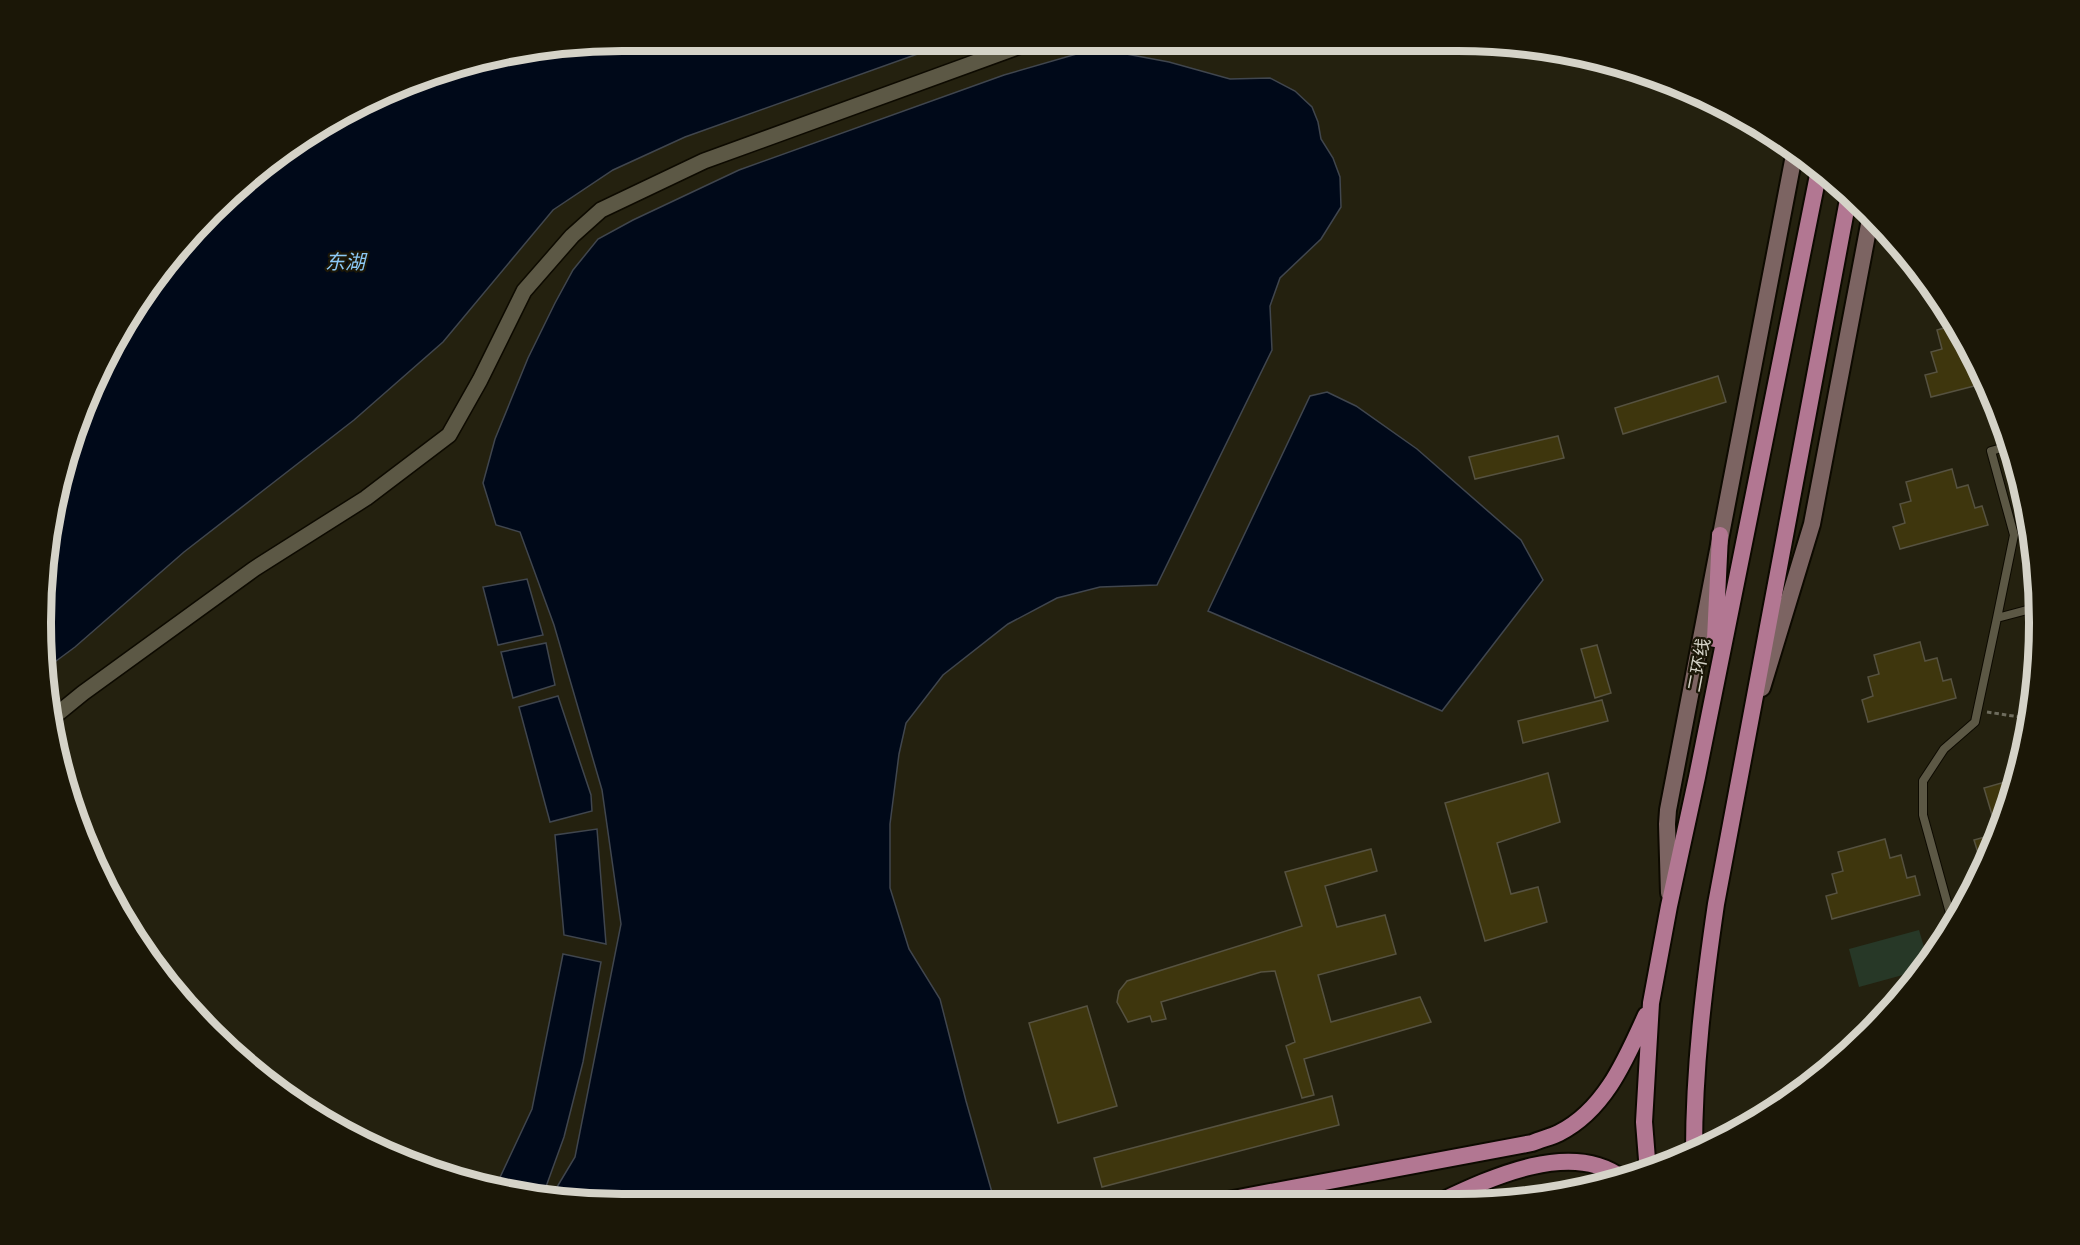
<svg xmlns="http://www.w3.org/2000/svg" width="2080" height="1245" viewBox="0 0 2080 1245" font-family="Karla,'Noto Sans SC',sans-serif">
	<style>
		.green { fill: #273827 }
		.water { fill: #000919; stroke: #40464e; stroke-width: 1.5 }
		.building { fill: #3e360d; stroke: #565240; stroke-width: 1.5 }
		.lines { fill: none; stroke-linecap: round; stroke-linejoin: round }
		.service-casing { stroke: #0d0a00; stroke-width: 10 }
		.minor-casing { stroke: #0d0a00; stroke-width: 18 }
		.secondary-casing { stroke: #0d0a00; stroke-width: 20 }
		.trunk-casing { stroke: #0d0a00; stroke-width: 20 }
		.path { stroke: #6e6c5d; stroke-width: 3; stroke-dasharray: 4.5 3; stroke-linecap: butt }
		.service { stroke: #5c5845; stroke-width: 8 }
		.minor { stroke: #5c5845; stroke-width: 15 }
		.secondary { stroke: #7c6462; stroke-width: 16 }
		.trunk { stroke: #b27792; stroke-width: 16 }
		.labels { text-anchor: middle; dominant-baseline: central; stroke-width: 4.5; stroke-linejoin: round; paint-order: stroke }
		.street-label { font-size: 18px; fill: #d5d3c8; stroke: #1b1707 }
		.water-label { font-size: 20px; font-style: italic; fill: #8cc9f5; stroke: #1b1707 }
		.rim { fill: none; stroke: #d5d3c8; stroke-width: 8 }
	</style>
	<rect width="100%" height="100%" fill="#24210f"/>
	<!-- green -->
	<path class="green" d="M1919,930L1928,961L1921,970L1859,987L1849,949Z"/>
	<!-- water -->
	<path class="water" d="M623,41H954L685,137L613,170L553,210L443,342L354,420L184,552L75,647L48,667L41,623L71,436L139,299L268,161L436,71Z
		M1080,53H1121L1169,62L1230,79L1270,78L1295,91L1312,107L1318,122L1321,139L1333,158L1340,177L1341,207L1321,239L1280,278L1270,306L1272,350L1157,585L1100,587L1057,598L1008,624L943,675L906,723L899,754L890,824V888L909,949L940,999L966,1101L995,1203H584L551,1197L575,1157L621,924L602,790L554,625L520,532L496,525L483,483L495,439L528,358L555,303L573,270L598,239L633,220L739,170L1004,75Z
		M1327,392L1356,406L1417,449L1521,540L1543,580L1442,711L1208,611L1310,396Z
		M527,579L543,635L498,645L483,587Z
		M546,643L555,685L513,698L501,652Z
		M558,696L591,795L592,811L550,822L519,707Z
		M597,829L606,944L564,935L555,835Z
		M563,954L601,962L583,1062L564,1137L543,1195L496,1186L532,1109Z"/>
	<!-- building -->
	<path class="building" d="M1955,325L1986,383L1931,397L1925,375L1937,372L1931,352L1942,349L1937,330Z
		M1718,376L1726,402L1623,434L1615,408Z
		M1558,436L1564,458L1475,479L1469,457Z
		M1952,469L1957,488L1968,485L1975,508L1982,506L1988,525L1900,549L1893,527L1905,523L1900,504L1911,501L1906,482Z
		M1920,642L1925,661L1937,658L1943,681L1951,679L1956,698L1868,722L1862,700L1873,696L1868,677L1879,674L1874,655Z
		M1597,645L1611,693L1595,698L1581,649Z
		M1602,700L1608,721L1523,743L1518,721Z
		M1548,773L1560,822L1497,843L1511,894L1538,887L1547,922L1485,941L1445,803Z
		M2015,779L2002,823L1995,825L1984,788Z
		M1999,833L1995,846L1983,869L1974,840Z
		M1885,839L1890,858L1901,855L1907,878L1915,876L1920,895L1832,919L1826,896L1837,893L1832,874L1843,871L1838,852Z
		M1371,849L1377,871L1325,886L1337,927L1385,915L1396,954L1318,975L1331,1022L1420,997L1431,1022L1304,1059L1314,1095L1302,1098L1286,1046L1295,1042L1275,971L1261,972L1161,1002L1166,1019L1152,1022L1150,1016L1128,1022L1117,1002L1119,991L1127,981L1302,926L1285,872Z
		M1087,1006L1117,1106L1058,1123L1029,1023Z
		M1332,1096L1339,1125L1102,1187L1094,1158Z"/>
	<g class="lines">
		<!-- service casing -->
		<g class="service-casing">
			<path id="service" d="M1997,618L2014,535L1991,451L2009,446
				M1953,924L1923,815V781L1944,749L1975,722L1997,618L2038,607"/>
		</g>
		<!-- minor casing -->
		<g class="minor-casing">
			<path id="minor" d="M1197,41L1250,46L1261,41
				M56,715L83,693L254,569L366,498L449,435L480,380L524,291L572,236L601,210L704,161L1034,41"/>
		</g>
		<!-- secondary casing -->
		<g class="secondary-casing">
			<path id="secondary" d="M1762,688L1812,524L1871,214
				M1669,893L1667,824L1668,810L1795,150"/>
		</g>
		<!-- trunk casing -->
		<g class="trunk-casing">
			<path id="trunk" d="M1715,639L1720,535
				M1694,1151C1694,1068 1704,986 1716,904L1849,194
				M1648,1172L1644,1122L1651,1003L1669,906L1697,777L1819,170
				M1212,1203L1532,1143C1541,1139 1551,1137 1559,1133C1605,1110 1626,1059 1646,1015
				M1437,1203C1488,1179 1570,1139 1622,1178"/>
		</g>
		<!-- path -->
		<path class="path" d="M1987,712L2026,718L2031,706"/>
		<!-- service -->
		<use href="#service" class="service"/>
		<!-- minor -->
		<use href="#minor" class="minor"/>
		<!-- secondary -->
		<use href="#secondary" class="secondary"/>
		<!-- trunk -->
		<use href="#trunk" class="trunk"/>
	</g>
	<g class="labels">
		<!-- street labels -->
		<g class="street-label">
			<text transform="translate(1699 665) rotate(-79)">二环线</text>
		</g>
		<!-- water labels -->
		<g class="water-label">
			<text x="345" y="262">东湖</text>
		</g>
	</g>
	<!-- crop -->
	<path d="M0 0H2080V1245H0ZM622 51H1458A571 571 0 0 1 2029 622V623A571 571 0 0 1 1458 1194H622A571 571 0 0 1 51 623V622A571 571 0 0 1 622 51Z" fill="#1b1707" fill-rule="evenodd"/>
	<path class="rim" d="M622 51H1458A571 571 0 0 1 2029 622V623A571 571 0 0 1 1458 1194H622A571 571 0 0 1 51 623V622A571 571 0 0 1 622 51Z"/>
</svg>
